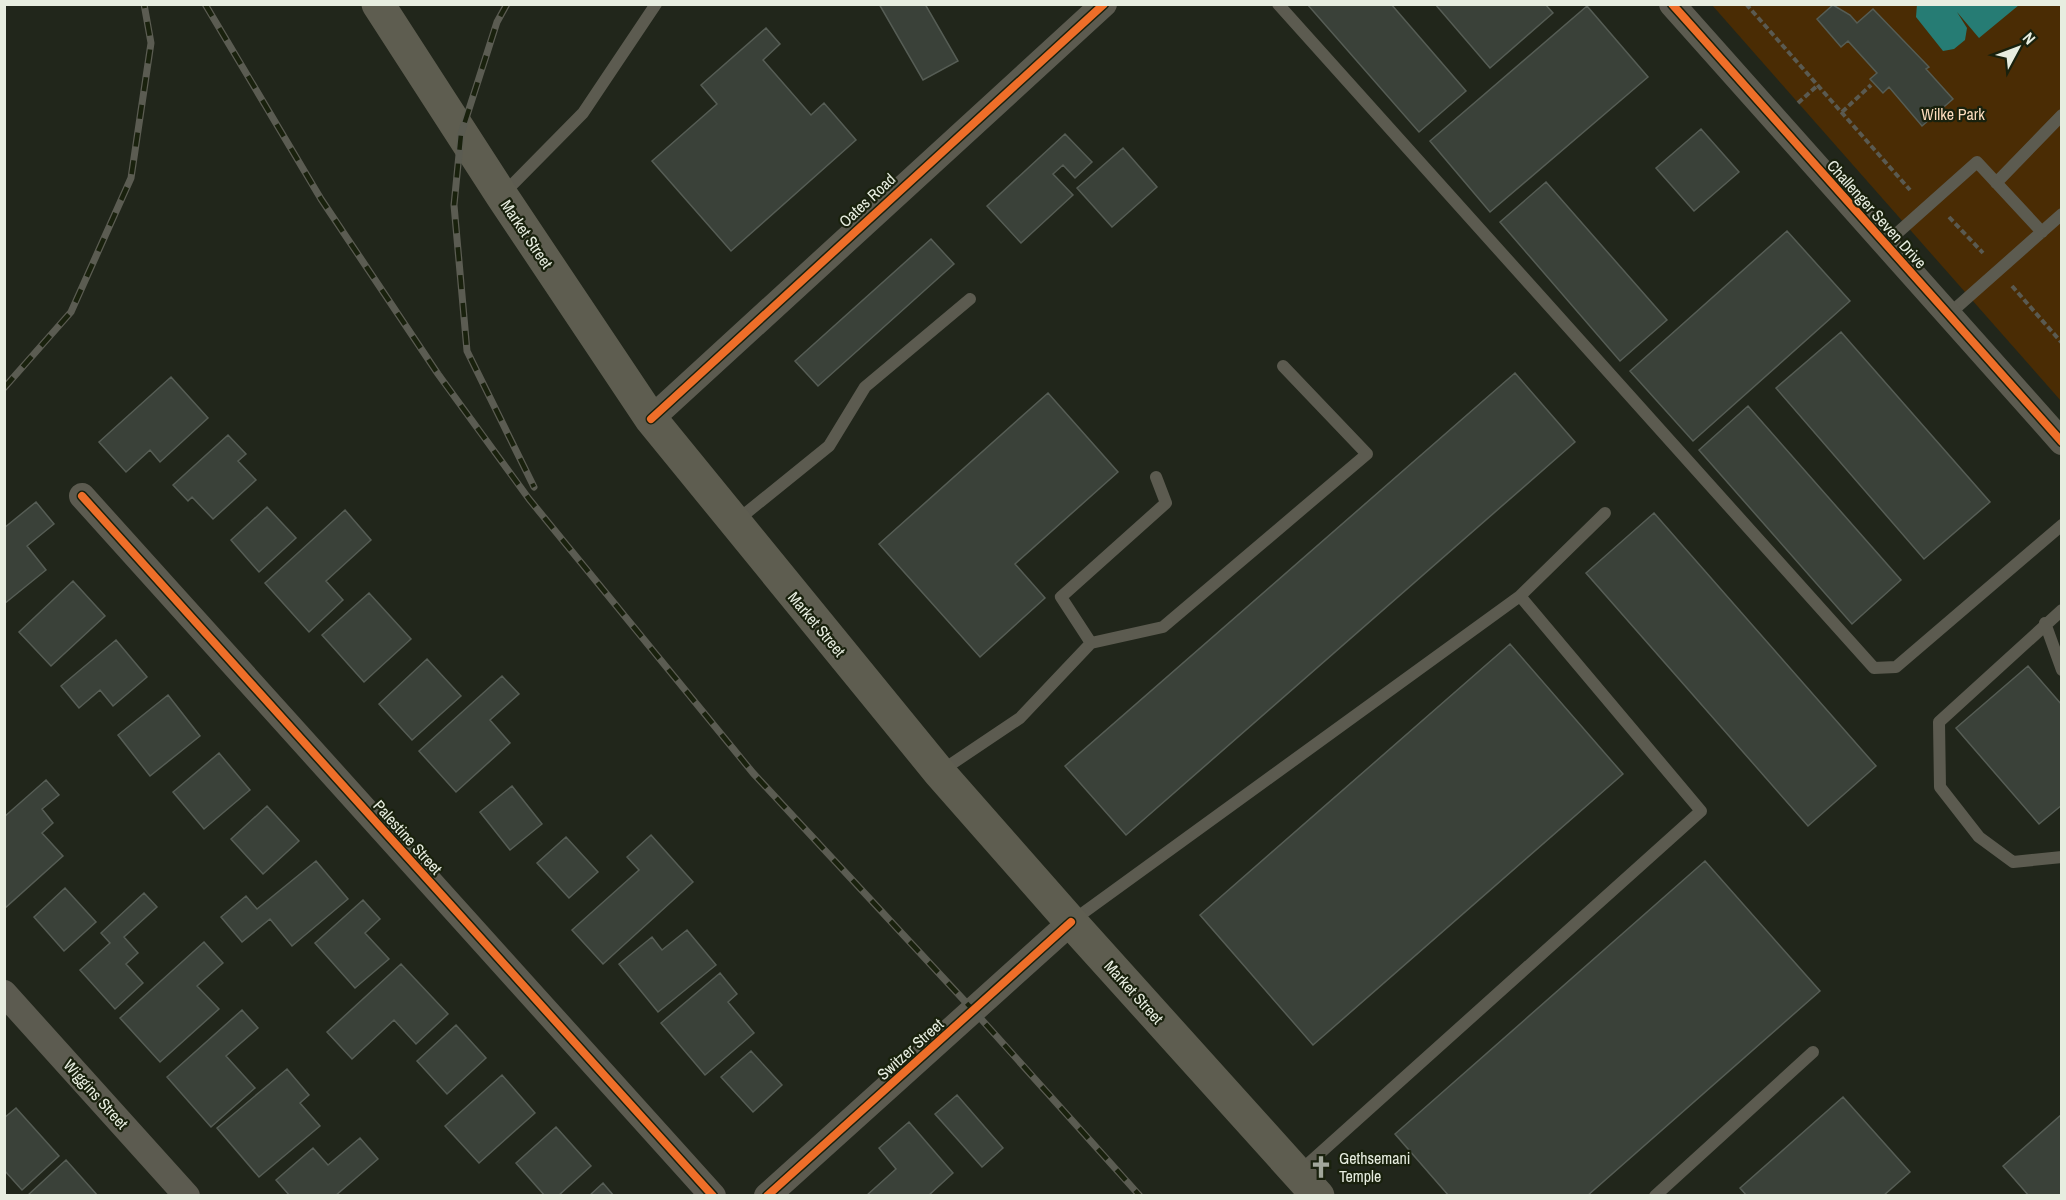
<svg xmlns="http://www.w3.org/2000/svg" width="2066" height="1200" viewBox="0 0 2066 1200" font-family="'Archivo Narrow',sans-serif">
	<style>
		.green { fill: #4a2c04 }
		.water { fill: #267c74 }
		.building { fill: #3a4139; stroke: #565d55; stroke-width: 1.5 }
		.lines { fill: none; stroke-linecap: round; stroke-linejoin: round }
		.path { stroke: #5a5a51; stroke-width: 4; stroke-dasharray: 6 3; stroke-linecap: butt }
		.lane { stroke: #5c5b50; stroke-width: 12 }
		.street { stroke: #5c5b50; stroke-width: 26 }
		.secondary { stroke: #5e5d50; stroke-width: 33 }
		.rail-casing { stroke: #5b5c52; stroke-width: 7 }
		.rail { stroke: #19210d; stroke-width: 4.5; stroke-dasharray: 14; stroke-linecap: butt }
		.cycleway-casing { stroke: #19210d; stroke-width: 11 }
		.cycleway { stroke: #ee6e29; stroke-width: 8 }
		.labels { text-anchor: middle; dominant-baseline: central; stroke-width: 4.5; stroke-linejoin: round; paint-order: stroke }
		.park-label { font-size: 16px; fill: #fcdcbd; stroke: #19210d }
		.street-label { font-size: 16px; fill: #e7ede0; stroke: #19210d }
		.poi-label { font-size: 16px; fill: #e7ede0; stroke: #19210d; text-anchor: start }
	</style>
	<rect width="100%" height="100%" fill="#21261b"/>
	<!-- green -->
	<path class="green" d="M1712,5H2061V401Z"/>
	<!-- water -->
	<path class="water" d="M1917,4H2019V5L1979,38L1957,12L1967,28L1965,40L1954,49L1943,51L1916,17Z"/>
	<!-- building -->
	<path class="building" d="M879,4H925L958,61L923,80Z
		M1307,4H1391L1466,91L1419,132Z
		M1435,4H1545L1553,13L1490,68Z
		M1833,5L1850,15L1857,23L1873,9L1929,67L1926,69L1953,99L1922,126L1889,87L1883,93L1870,79L1877,73L1848,41L1841,47L1817,19Z
		M1587,6L1648,77L1490,212L1430,141Z
		M766,28L780,44L763,60L811,115L824,103L856,140L731,251L652,161L717,104L701,85Z
		M1701,129L1739,172L1694,211L1656,168Z
		M1065,134L1092,162L1075,178L1063,165L1053,174L1073,195L1021,243L987,206Z
		M1123,148L1157,187L1112,227L1077,188Z
		M1546,182L1667,320L1620,361L1500,222Z
		M1787,231L1850,301L1693,441L1630,371Z
		M931,239L954,264L818,386L795,361Z
		M1841,332L1990,502L1924,559L1776,388Z
		M1515,373L1575,442L1126,835L1065,766Z
		M171,377L208,418L160,462L150,450L126,472L99,442Z
		M1048,393L1118,472L1015,564L1045,598L980,657L879,544Z
		M1748,406L1901,580L1852,624L1699,450Z
		M228,435L246,454L238,461L256,480L213,519L192,497L188,501L173,485Z
		M36,502L54,524L27,546L46,570L4,604V528Z
		M267,507L296,538L259,572L231,540Z
		M345,510L371,540L326,581L343,600L309,632L265,583Z
		M1654,513L1876,766L1808,826L1586,573Z
		M73,581L105,616L51,666L19,632Z
		M369,593L411,639L364,682L322,635Z
		M116,640L147,677L113,706L100,690L79,708L61,686Z
		M1510,644L1623,774L1313,1045L1200,915Z
		M427,659L461,696L412,740L379,704Z
		M2028,666L2062,705V805L2039,824L1956,728Z
		M502,676L519,694L490,720L510,743L456,792L419,751Z
		M168,695L200,736L150,776L118,735Z
		M219,753L250,790L204,829L173,792Z
		M46,780L59,795L42,809L53,823L42,833L63,856L5,908L4,817Z
		M512,786L542,824L510,850L480,812Z
		M267,806L299,841L263,874L231,839Z
		M651,835L693,882L603,964L572,930L639,870L627,857Z
		M566,837L598,872L569,898L537,863Z
		M316,861L348,899L292,946L270,919L242,942L221,917L246,896L257,909Z
		M1705,861L1820,991L1587,1196H1449L1395,1134Z
		M65,888L96,922L64,951L34,917Z
		M144,893L157,907L124,937L138,953L126,964L143,983L115,1009L80,970L110,943L101,933Z
		M363,900L380,919L365,933L389,959L355,988L315,943Z
		M687,930L716,965L658,1012L619,964L652,937L662,950Z
		M204,942L223,963L197,986L219,1009L160,1062L120,1018Z
		M401,964L448,1014L416,1044L394,1020L352,1059L327,1032Z
		M720,973L737,994L728,1002L754,1033L705,1075L661,1023Z
		M242,1010L258,1028L226,1056L255,1088L211,1127L167,1077Z
		M456,1025L486,1058L447,1094L417,1061Z
		M751,1051L782,1085L753,1112L721,1077Z
		M287,1069L309,1095L300,1103L320,1126L259,1177L217,1128Z
		M502,1075L535,1113L479,1163L445,1126Z
		M957,1095L1003,1148L982,1167L935,1114Z
		M1843,1097L1910,1172L1883,1196H1747L1740,1188Z
		M16,1108L59,1156L22,1190L4,1170V1118Z
		M2061,1115L2062,1196H2029L2003,1166Z
		M909,1122L953,1173L928,1196H866L896,1169L879,1148Z
		M556,1127L591,1166L558,1196H545L516,1163Z
		M360,1138L378,1159L335,1196H290L276,1180L313,1148L328,1165Z
		M66,1160L98,1196H27Z
		M603,1183L614,1196H589Z"/>
	<g class="lines">
		<!-- path -->
		<path class="path" d="M1746,4L1910,190
			M1798,103L1818,85
			M1842,112L1871,85
			M1949,217L1983,253
			M2012,286L2062,343"/>
		<!-- lane -->
		<path class="lane" d="M1278,4L1874,668L1896,667L2062,525
			M1996,183L2062,115
			M502,195L583,113L656,4
			M1885,244L1977,162L2042,232
			M1948,315L2062,214
			M735,522L829,446L865,387L970,299
			M2062,610L1939,722L1940,787L1979,837L2013,862L2062,857
			M2045,623L2062,670
			M1091,643L1061,597L1166,503L1156,477
			M941,771L1020,718L1091,643L1163,627L1367,454L1283,366
			M1072,921L1520,596L1605,513
			M1299,1172L1701,811L1520,596
			M1655,1196L1813,1052"/>
		<!-- street -->
		<path class="street" d="M1672,4L2062,442
			M651,419L1104,4
			M82,496L713,1196
			M4,993L187,1196
			M767,1196L1071,922"/>
		<!-- secondary -->
		<path class="secondary" d="M378,4L502,196L651,419L939,772L1071,922L1318,1196"/>
		<!-- rail casing -->
		<g class="rail-casing">
			<path id="rail" d="M205,4L321,199L438,374L529,499L753,773L973,1010L1140,1196
				M507,4L497,22L461,134L454,205L467,351L534,487
				M4,388L71,312L131,178L151,43L144,4"/>
		</g>
		<!-- rail -->
		<use href="#rail" class="rail"/>
		<!-- cycleway casing -->
		<g class="cycleway-casing">
			<path id="cycleway" d="M1672,4L2062,442
				M651,419L1104,4
				M82,496L713,1196
				M767,1196L1071,922"/>
		</g>
		<!-- cycleway -->
		<use href="#cycleway" class="cycleway"/>
	</g>
	<!-- icons -->
	<defs>
		<g id="church-bare" transform="scale(1.8)"><path d="M-1.2-6h2.4v3.5h3.3v2.4h-3.3V6h-2.4V-.1h-3.3v-2.4h3.3Z" fill="#a2a79b" stroke="#19210d" stroke-width="2.5" paint-order="stroke"/></g>
	</defs>
	<g fill-rule="evenodd">
		<use href="#church-bare" x="1321" y="1167"/>
	</g>
	<g class="labels">
		<!-- park labels -->
		<g class="park-label">
			<text x="1953" y="114">Wilke Park</text>
		</g>
		<!-- street labels -->
		<g class="street-label">
			<text transform="translate(867 200) rotate(-43)">Oates Road</text>
			<text transform="translate(1877 214) rotate(48)">Challenger Seven Drive</text>
			<text transform="translate(527 234) rotate(56)">Market Street</text>
			<text transform="translate(817 624) rotate(50)">Market Street</text>
			<text transform="translate(408 837) rotate(48)">Palestine Street</text>
			<text transform="translate(1134 992) rotate(48)">Market Street</text>
			<text transform="translate(910 1049) rotate(-42)">Switzer Street</text>
			<text transform="translate(96 1094) rotate(48)">Wiggins Street</text>
		</g>
		<!-- poi labels -->
		<g class="poi-label">
			<text x="1339" y="1158">Gethsemani<tspan x="1339" dy="18">Temple</tspan></text>
		</g>
	</g>
	<!-- border -->
	<rect width="2066" height="1200" fill="none" stroke="#e7ede0" stroke-width="12"/>
	<!-- north arrow -->
	<g transform="translate(2018 48) rotate(49)" stroke="#19210d" stroke-width="4.5" paint-order="stroke">
	<path d="M0-4.5L10 22L0 15L-10 22Z" fill="#e7ede0"/>
	<text y="-9" font-size="16" font-weight="bold" text-anchor="middle" fill="#e7ede0">N</text>
	</g>
</svg>
